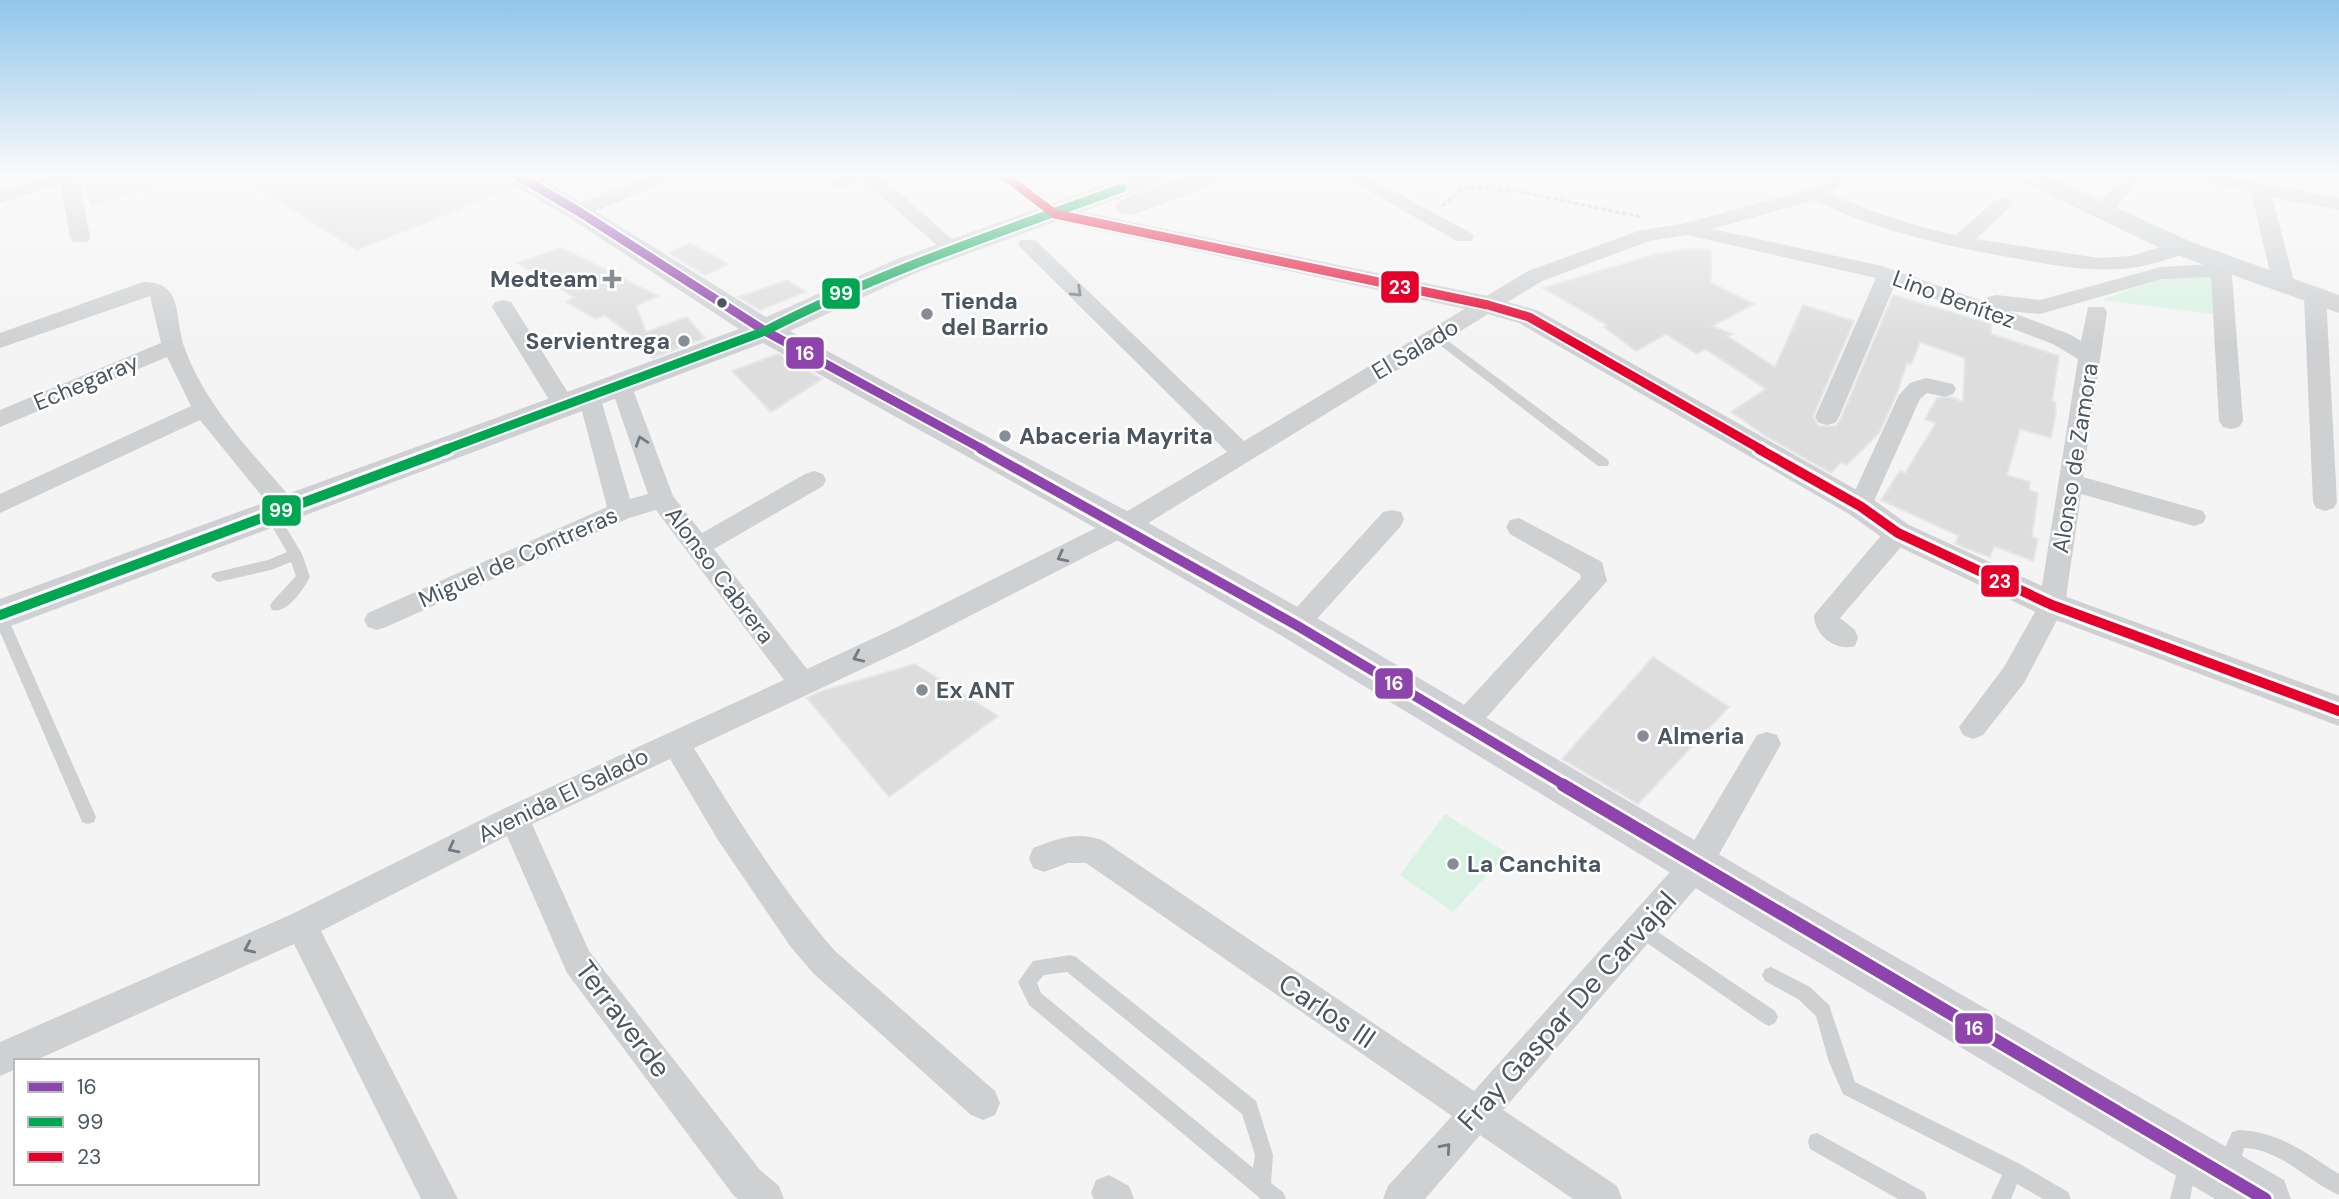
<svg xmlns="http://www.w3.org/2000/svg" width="2339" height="1199" viewBox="0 0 2339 1199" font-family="'DM Sans',sans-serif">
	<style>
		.green { fill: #d9f2e3 }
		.building { fill: #ddddde; stroke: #e5e6e7; stroke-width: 2 }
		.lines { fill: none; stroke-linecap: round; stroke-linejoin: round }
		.path { stroke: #bcc7c4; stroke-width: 3.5; stroke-dasharray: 4.5 2.5; stroke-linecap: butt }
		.service { fill: #ced0d2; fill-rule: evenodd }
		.minor { fill: #ced0d2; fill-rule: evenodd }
		.tertiary { fill: #ced0d2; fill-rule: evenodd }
		.secondary { fill: #ced0d4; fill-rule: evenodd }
		.bus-1-far2-casing { stroke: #fff; stroke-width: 13 }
		.bus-1-far1-casing { stroke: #fff; stroke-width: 16 }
		.bus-1-casing { stroke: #fff; stroke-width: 18 }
		.bus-2-far1-casing { stroke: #fff; stroke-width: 13 }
		.bus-2-casing { stroke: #fff; stroke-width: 16 }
		.bus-3-far1-casing { stroke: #fff; stroke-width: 13 }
		.bus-3-casing { stroke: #fff; stroke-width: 16 }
		.bus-1-far2 { stroke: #8e44ad; stroke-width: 9 }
		.bus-1-far1 { stroke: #8e44ad; stroke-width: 10 }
		.bus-1 { stroke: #8e44ad; stroke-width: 13 }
		.bus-2-far1 { stroke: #00a651; stroke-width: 9 }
		.bus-2 { stroke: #00a651; stroke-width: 10 }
		.bus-3-far1 { stroke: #e4002b; stroke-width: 9 }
		.bus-3 { stroke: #e4002b; stroke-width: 10 }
		.oneway { stroke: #727b83 }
		.poi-dot { fill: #868d94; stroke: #fff; stroke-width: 2.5 }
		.bus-dot { fill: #4a5661; stroke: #fff; stroke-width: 2.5 }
		.labels { text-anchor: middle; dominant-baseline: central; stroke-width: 5; stroke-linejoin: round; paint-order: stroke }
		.poi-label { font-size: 23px; font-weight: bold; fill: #4a5661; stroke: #fff; text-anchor: start }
		.street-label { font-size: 23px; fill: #4a5661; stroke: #fff }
		.near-street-label { font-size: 28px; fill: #4a5661; stroke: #fff }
		.line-badge { stroke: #fff; stroke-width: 2.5 }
		.badge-label { font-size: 19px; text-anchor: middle; font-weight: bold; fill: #fff }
	</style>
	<rect width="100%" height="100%" fill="#f4f4f4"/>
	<!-- green -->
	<path class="green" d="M2211,274L2213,314L2102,300L2157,280Z
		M1445,814L1507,853L1453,912L1400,875Z"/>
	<!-- building -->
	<path class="building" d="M82,176H171L172,181L92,206Z
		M238,176H502L512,188L357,250Z
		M689,243L729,264L705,275L669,253Z
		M562,248L658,296L636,306L646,332L687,317L705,338L652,358L634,337L604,315L596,319L566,302L574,297L517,263Z
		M1697,248L1711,251V283L1754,304L1712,326L1732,334L1727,336L1775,367L1803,305L1854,321L1813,416L1818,426H1836L1841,418L1893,295L1991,324V334L2059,356L2052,401L2055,402L2056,411L2051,438L2020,429L2007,475L2030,482L2029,490L2038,493L2032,537L2038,539L2033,561L1994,546L1990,557L1965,548L1955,543L1959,536L1881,500L1900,471L1905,473L1936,423L1925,419L1937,398L1951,397L1963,402L1965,358L1920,342L1911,364L1907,363L1897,393L1879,433L1847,465L1841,462L1831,473L1766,436L1731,412L1766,389L1705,349L1697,354L1666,334L1636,351L1604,327L1607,325L1543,288L1659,253Z
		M787,280L806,292L760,310L739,297Z
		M778,354L822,379L771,412L732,371Z
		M1653,657L1729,707L1638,804L1562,759Z
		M915,664L998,716L889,797L807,698L822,691Z"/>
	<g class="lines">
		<!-- path -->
		<path class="path" d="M1442,206L1463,188L1511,190L1641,217"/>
		<!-- service -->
		<path class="service" d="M1436,332L1608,460L1609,463L1608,466H1598L1432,339L1430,336Z
			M272,510L277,512L302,554L310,577C303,589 288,614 272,610L270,606L272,602L296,576L291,562L271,570L218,582L211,577L213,573L268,560L287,552L265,515Z
			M0,610L5,612L7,616L96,817L94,822L88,824L82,822L80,817L0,632Z
			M1640,920L1775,1011L1778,1017L1775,1023L1769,1026L1763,1023L1634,934L1632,928L1634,922Z
			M1070,955L1076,957L1256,1101L1273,1155L1271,1183L1283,1192L1286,1199H1261L1029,1005L1018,982L1033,961ZM1067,972L1242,1114L1255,1155L1253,1168L1041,993L1037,983L1044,975Z
			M1771,967L1810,987L1829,1005L1855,1082L2020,1164L2068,1192L2071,1199H2043L2017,1184L2011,1199H1991L2002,1175L1843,1094L1829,1062L1816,1016L1798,999L1765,981L1762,975L1765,969Z
			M2239,1130C2278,1131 2307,1154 2339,1174V1195C2306,1181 2283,1150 2244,1148L2237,1177L2230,1179L2223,1177C2217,1161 2226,1147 2232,1132Z
			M1817,1133L1924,1192L1927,1199H1898L1810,1149L1808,1142L1810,1135Z
			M2188,1154L2195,1156L2197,1163L2190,1199H2170L2181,1156Z"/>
		<!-- minor -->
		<path class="minor" d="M46,176H79L90,238L87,242H73L70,238L61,184L0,203V191Z
			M649,176H676L674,180L585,215H571L568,211L571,207Z
			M839,176H881L963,249L960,253H946L863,181L838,189L831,187L828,183Z
			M996,176H1018L1065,214L1062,218H1048Z
			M1342,176H1366L1471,233L1474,237L1471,241H1457Z
			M1830,176H1853L1830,193C1870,212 1913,226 1956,235L1996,199H2010L2013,203L2010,207L1976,239L2099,258L2131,256L2180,241L2187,243L2190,247C2185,255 2171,258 2162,261C2111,277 2064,267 2014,258C1945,246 1877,231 1814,200L1712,229L1882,266L1985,302L1988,297L1996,295L2040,300L2161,267L2211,264L2214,257H2228L2231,262L2243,421L2239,427L2231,429L2223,427L2219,421L2211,277L2162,279L2040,314L2008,311L2069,334L2081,341L2088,307H2104L2107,312L2083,477L2203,511L2206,517L2203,523L2194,526L2081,494L2065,605L2024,683L1983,735L1973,739L1963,735L1959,727L2004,667L2039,605L2078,359L2053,344L1895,284L1839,417L1835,423L1827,425L1819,423L1815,417L1876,278L1687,235L1649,241L1542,281L1132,533L911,646L694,748C737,818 781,889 835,951L995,1091L1000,1103L995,1115L983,1120L971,1115L813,973L790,946L718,840L670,759L532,824L589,951L760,1170L779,1186L784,1199H738L734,1196L567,973L507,836L321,931L458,1199H421L294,944L34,1061H16V1069L0,1076V1042L290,915L503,809L784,680L656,510L629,518L386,627L377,630L368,627L364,620L368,613L607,507L578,396L581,390L589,388L597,390L600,396L630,499L648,494L610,384L613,379L621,376L629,379L673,496L702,533L805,474L814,471L823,474L826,480L823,486L714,549L807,669L891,630L1114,519L1227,452L1021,248L1018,244L1021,240H1035L1244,441L1528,271L1638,231L1686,223L1809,189Z
			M2122,176H2142L2109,216H2095L2092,212Z
			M2189,176H2229L2339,198V210L2272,197L2295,285L2291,290H2277L2273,285L2251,192L2191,180Z
			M143,282C184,282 174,316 184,346C205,407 255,455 296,504L299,510L296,516L287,519L278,516L200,420L0,513V494L191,406L167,357L0,427V410L161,343L150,296L0,348V333Z
			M2315,289L2323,291L2326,296L2337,502L2334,508L2325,511L2316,508L2313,502L2304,296L2307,291Z
			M503,300L511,302L572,399L576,405L572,411L564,413L556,411L492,307L495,302Z
			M1926,378L1953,384L1956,389L1953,394L1945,397L1927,393L1920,399L1869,512L1860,515L1851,512L1848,506L1899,395L1910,383Z
			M1392,510L1401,512L1404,519L1401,526L1305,632L1296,636L1287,632L1283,625L1287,618L1383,512Z
			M1519,518L1602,562L1607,581L1472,734L1462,738L1452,734L1448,726L1452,718L1581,578L1580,574L1510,534L1506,527L1510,520Z
			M1898,524L1907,526L1911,533L1907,540L1840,618L1855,630L1858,638L1855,646C1836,652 1814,635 1814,615L1889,526Z
			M1767,732L1777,735L1781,744L1708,874L1503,1110L1617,1186L1622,1199H1573L1480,1135L1425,1199H1383L1388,1186L1452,1116L1086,863H1068L1044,872L1033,868L1029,858L1033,848C1057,839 1076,831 1102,840L1474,1091L1686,854L1757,735Z
			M1109,1175L1129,1186L1134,1199H1094L1091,1193L1096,1180Z"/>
		<!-- tertiary -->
		<path class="tertiary" d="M2017,176H2049L2189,241L2339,295V313L2171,253L2020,181Z
			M1055,206L1488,296L1539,311L1871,498L1909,525L2064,596L2339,696V726L2040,614L1887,541L1849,514L1519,323L1484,313L1046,219L1042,214L1046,209Z"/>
		<!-- secondary -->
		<path class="secondary" d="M504,176H539L766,317L897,259L1127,176H1168L1164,182L918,272L790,331L1136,516L1310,614L1788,895L2284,1180L2291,1199H2215L1756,925L1282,636L1110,536L763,343L0,630V599L739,329L568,217L508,182Z
			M1184,176H1225L1221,182L1140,212L1130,215L1120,212L1115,206L1120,200Z"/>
		<!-- bus-1-far2 casing -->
		<g class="bus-1-far2-casing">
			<path id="bus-1-far2" d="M518,176L578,211L765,331L984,450"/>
		</g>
		<!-- bus-1-far1 casing -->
		<g class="bus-1-far1-casing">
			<path id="bus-1-far1" d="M981,449L1296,625L1566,786"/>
		</g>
		<!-- bus-1 casing -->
		<g class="bus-1-casing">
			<path id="bus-1" d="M1563,785L2265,1199"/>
		</g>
		<!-- bus-2-far1 casing -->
		<g class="bus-2-far1-casing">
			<path id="bus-2-far1" d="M444,450L765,331C879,272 1001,232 1122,188"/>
		</g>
		<!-- bus-2 casing -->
		<g class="bus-2-casing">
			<path id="bus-2" d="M0,615L448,449"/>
		</g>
		<!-- bus-3-far1 casing -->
		<g class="bus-3-far1-casing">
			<path id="bus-3-far1" d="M1005,176L1055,214L1488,305L1529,317L1762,450"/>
		</g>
		<!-- bus-3 casing -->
		<g class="bus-3-casing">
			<path id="bus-3" d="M1759,449L1860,506L1898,533L2052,605L2339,711"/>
		</g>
		<!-- bus-1-far2 -->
		<use href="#bus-1-far2" class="bus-1-far2"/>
		<!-- bus-1-far1 -->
		<use href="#bus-1-far1" class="bus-1-far1"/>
		<!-- bus-1 -->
		<use href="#bus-1" class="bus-1"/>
		<!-- bus-2-far1 -->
		<use href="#bus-2-far1" class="bus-2-far1"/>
		<!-- bus-2 -->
		<use href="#bus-2" class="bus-2"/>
		<!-- bus-3-far1 -->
		<use href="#bus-3-far1" class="bus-3-far1"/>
		<!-- bus-3 -->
		<use href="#bus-3" class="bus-3"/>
	</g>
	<!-- one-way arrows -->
	<defs><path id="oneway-chevron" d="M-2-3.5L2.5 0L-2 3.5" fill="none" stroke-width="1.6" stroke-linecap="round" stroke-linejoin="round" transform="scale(1.75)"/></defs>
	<g class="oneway">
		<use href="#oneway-chevron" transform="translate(1077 292) rotate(44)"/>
		<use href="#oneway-chevron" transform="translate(641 441) rotate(-109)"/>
		<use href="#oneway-chevron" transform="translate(1062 557) rotate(153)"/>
		<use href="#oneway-chevron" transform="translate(858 657) rotate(156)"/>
		<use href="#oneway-chevron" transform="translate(453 848) rotate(153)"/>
		<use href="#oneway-chevron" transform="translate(249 948) rotate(156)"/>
		<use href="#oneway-chevron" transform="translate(1446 1148) rotate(-49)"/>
	</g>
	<!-- sky -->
	<linearGradient id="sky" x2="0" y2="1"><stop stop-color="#91c6eb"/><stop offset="0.51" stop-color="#fafafa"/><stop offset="1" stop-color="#fafafa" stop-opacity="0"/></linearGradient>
	<rect width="2339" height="344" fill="url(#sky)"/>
	<!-- markers -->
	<g class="poi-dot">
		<path d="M608.5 268.5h7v7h7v7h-7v7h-7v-7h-7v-7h7z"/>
		<circle cx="927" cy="314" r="7"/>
		<circle cx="684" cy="341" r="7"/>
		<circle cx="1005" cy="436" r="7"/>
		<circle cx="922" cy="690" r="7"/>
		<circle cx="1643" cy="736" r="7"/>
		<circle cx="1453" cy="864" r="7"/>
	</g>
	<circle class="bus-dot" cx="722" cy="303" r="6"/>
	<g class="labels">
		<!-- poi labels -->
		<g class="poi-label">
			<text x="598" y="279" text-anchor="end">Medteam</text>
			<text x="941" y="301">Tienda<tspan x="941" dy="26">del Barrio</tspan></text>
			<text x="670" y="341" text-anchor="end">Servientrega</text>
			<text x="1019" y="436">Abaceria Mayrita</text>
			<text x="936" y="690">Ex ANT</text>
			<text x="1657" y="736">Almeria</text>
			<text x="1467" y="864">La Canchita</text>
		</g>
		<!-- street labels -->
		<g class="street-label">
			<text transform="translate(1954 299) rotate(20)">Lino Benítez</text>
			<text transform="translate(1415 349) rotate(-31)">El Salado</text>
			<text transform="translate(86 382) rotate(-23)">Echegaray</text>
			<text transform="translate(2075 458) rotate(-81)">Alonso de Zamora</text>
			<text transform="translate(518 557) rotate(-24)">Miguel de Contreras</text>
			<text transform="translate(720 575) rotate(53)">Alonso Cabrera</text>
			<text transform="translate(563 795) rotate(-26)">Avenida El Salado</text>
		</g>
		<!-- near-street labels -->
		<g class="near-street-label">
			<text transform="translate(1327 1011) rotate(34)">Carlos III</text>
			<text transform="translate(1567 1011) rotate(-48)">Fray Gaspar De Carvajal</text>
			<text transform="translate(623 1019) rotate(53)">Terraverde</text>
		</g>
	</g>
	<g class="line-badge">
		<rect x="1380" y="270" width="40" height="34" rx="7" fill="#e4002b"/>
		<rect x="821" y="277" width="40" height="33" rx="7" fill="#00a651"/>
		<rect x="785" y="336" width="40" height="34" rx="7" fill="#8e44ad"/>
		<rect x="261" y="494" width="41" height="33" rx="7" fill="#00a651"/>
		<rect x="1980" y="564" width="40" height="34" rx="7" fill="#e4002b"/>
		<rect x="1374" y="667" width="40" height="33" rx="7" fill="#8e44ad"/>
		<rect x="1954" y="1012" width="40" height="33" rx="7" fill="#8e44ad"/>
	</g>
	<g class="badge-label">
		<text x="1400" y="294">23</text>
		<text x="841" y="300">99</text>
		<text x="805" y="360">16</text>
		<text x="281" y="517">99</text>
		<text x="2000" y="588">23</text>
		<text x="1394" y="690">16</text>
		<text x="1974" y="1035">16</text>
	</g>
	<!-- legend -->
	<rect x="14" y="1059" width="245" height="126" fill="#ffffff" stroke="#b7bbc0" stroke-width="2"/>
	<rect x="28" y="1082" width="35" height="10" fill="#8e44ad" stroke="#b7bbc0" stroke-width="2"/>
	<text x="77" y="1094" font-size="21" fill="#4a5661">16</text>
	<rect x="28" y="1117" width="35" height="10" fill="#00a651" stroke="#b7bbc0" stroke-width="2"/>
	<text x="77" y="1129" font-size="21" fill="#4a5661">99</text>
	<rect x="28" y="1152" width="35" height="10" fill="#e4002b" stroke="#b7bbc0" stroke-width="2"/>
	<text x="77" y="1164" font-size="21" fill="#4a5661">23</text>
</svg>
